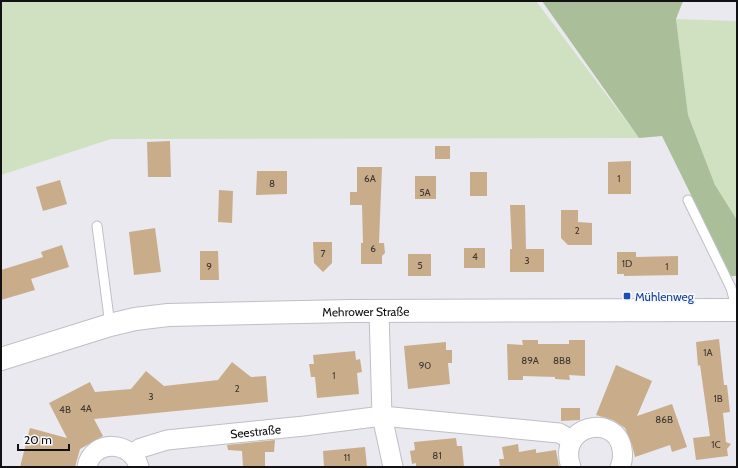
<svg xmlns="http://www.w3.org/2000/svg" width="738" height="468" viewBox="0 0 738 468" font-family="Cabin,sans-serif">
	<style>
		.green { fill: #d0e1c1 }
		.forest { fill: #aabe99 }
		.building { fill: #c9ad8b }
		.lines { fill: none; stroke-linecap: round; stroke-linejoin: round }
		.service-casing { stroke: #bfc0c5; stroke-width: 11 }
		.minor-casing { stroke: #bfc0c5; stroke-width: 21 }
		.secondary-casing { stroke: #bfc0c5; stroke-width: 24 }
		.service { stroke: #fff; stroke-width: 9 }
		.minor { stroke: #fff; stroke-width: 19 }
		.secondary { stroke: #fff; stroke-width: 22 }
		.transit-dot { fill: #1a4fb4; stroke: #f6f7fc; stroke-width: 1.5 }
		.labels { text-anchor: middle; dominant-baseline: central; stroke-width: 3.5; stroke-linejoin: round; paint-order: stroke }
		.number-label { font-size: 10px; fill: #403932 }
		.transit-label { font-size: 12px; fill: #164399; stroke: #f6f7fc; text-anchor: start }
		.street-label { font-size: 12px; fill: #121214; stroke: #f6f7fc }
	</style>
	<rect width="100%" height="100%" fill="#e9e9ef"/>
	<!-- green -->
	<path class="green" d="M1,1H536L639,138L111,139L1,175Z
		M676,19L737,21V220L715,185L688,115Z"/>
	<!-- forest -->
	<path class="forest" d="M542,1H683L676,19L688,115L715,185L737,220V276H731L662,136L639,138Z"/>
	<!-- building -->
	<path class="building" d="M170,141L171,177H148L147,142Z
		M435,146H450V159H435Z
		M631,161V194H608V162Z
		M357,167H382L379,243H384L385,253L382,256V264H361V243H363L362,205H350V192H357Z
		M257,171H287V194L256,195Z
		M470,172H487V196H470Z
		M415,176H436V199H415Z
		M60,180L67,204L43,211L36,187Z
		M219,190L233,191L232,223L218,222Z
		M510,205H525L526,249H544V272H510V249H512Z
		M561,210H578V222L592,223V245H568L561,238Z
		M155,228L161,272L134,275L129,232Z
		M313,242H332V263L323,272L314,263Z
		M62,245L69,267L31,279L35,290L1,300V270L43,257L41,252Z
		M464,248H485V268H464Z
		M200,251H218L219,280H200Z
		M617,252H636V257L678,256V275L624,276V274H617Z
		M408,254H431V276H408Z
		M719,339L724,385H727L730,412L723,413L726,442L731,444L727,449L728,456L696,460L693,438L710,436L700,365L698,366L696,342Z
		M522,340H538V344H569V340H585V376L569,375L570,380L555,379V377L523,376V380H508L507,344L523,345Z
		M446,342V350H452V363H448L450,384L408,389L404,346Z
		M355,351L356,360L360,359L362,372L357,373L359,394L317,398L315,377H311L309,364H314L313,355Z
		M232,362L251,377L266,376L268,402L94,419L103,436L80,449L75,467H20L30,428L67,438L49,403L90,382L95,392L131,389L146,371L164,386L218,380Z
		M616,365L652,381L637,416L672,404L687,447L672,452L670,445L635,457L632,445L625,428L613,420L596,415Z
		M561,408H580V420L561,421Z
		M456,438L457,446H462L464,467H416V463L412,464L410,451L415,450L414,442Z
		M275,440L274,452H265V467H243L242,451L228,450L227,445Z
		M518,444L519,452L536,449V453L556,450L559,467H500L499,459H504L502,447Z
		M365,447L367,467H324L323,451Z"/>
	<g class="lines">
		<!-- service casing -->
		<g class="service-casing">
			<path id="service" d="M688,200L731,288L737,310
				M97,226L110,325"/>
		</g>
		<!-- minor casing -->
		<g class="minor-casing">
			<g id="minor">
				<path d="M379,312L382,416L393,467"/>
				<path id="s1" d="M132,454L141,448L167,440L304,426L382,416L559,433L572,440"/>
				<path d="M87,467C92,439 132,440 139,467"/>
				<path d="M571,467C556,425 616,412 622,449C623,455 623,461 620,467"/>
			</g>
		</g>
		<!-- secondary casing -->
		<g class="secondary-casing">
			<g id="secondary">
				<path id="s2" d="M1,359L110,325L135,319L168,315L351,311L737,310"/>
			</g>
		</g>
		<!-- service -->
		<use href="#service" class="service"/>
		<!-- minor -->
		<use href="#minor" class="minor"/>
		<!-- secondary -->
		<use href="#secondary" class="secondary"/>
	</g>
	<!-- markers -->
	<rect class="transit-dot" x="623" y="292" width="8" height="8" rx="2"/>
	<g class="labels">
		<!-- number labels -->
		<g class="number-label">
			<text x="370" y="178">6A</text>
			<text x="619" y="178">1</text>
			<text x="272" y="183">8</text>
			<text x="425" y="192">5A</text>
			<text x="577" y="230">2</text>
			<text x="373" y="248">6</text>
			<text x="323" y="253">7</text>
			<text x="475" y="256">4</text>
			<text x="527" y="260">3</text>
			<text x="627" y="263">1D</text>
			<text x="420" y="265">5</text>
			<text x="209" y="266">9</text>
			<text x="667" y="266">1</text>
			<text x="708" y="352">1A</text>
			<text x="530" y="360">89A</text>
			<text x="562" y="360">8B8</text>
			<text x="425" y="365">90</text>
			<text x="334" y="375">1</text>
			<text x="237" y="388">2</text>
			<text x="151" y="396">3</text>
			<text x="718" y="398">1B</text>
			<text x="86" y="408">4A</text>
			<text x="65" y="409">4B</text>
			<text x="664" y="419">86B</text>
			<text x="716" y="444">1C</text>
			<text x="437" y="455">81</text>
			<text x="347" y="457">11</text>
		</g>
		<!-- transit labels -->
		<g class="transit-label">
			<text x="635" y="296">Mühlenweg</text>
		</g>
		<!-- street labels -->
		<g class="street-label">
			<text stroke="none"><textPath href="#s2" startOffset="371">Mehrower Straße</textPath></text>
			<text stroke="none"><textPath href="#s1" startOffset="127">Seestraße</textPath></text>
		</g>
	</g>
	<!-- border -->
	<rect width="738" height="468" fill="none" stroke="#121214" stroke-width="4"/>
	<!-- scale -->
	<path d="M18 444v6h51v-6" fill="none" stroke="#121214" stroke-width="2"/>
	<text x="24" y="444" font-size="12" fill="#121214" stroke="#f6f7fc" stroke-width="3" paint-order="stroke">20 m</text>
</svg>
